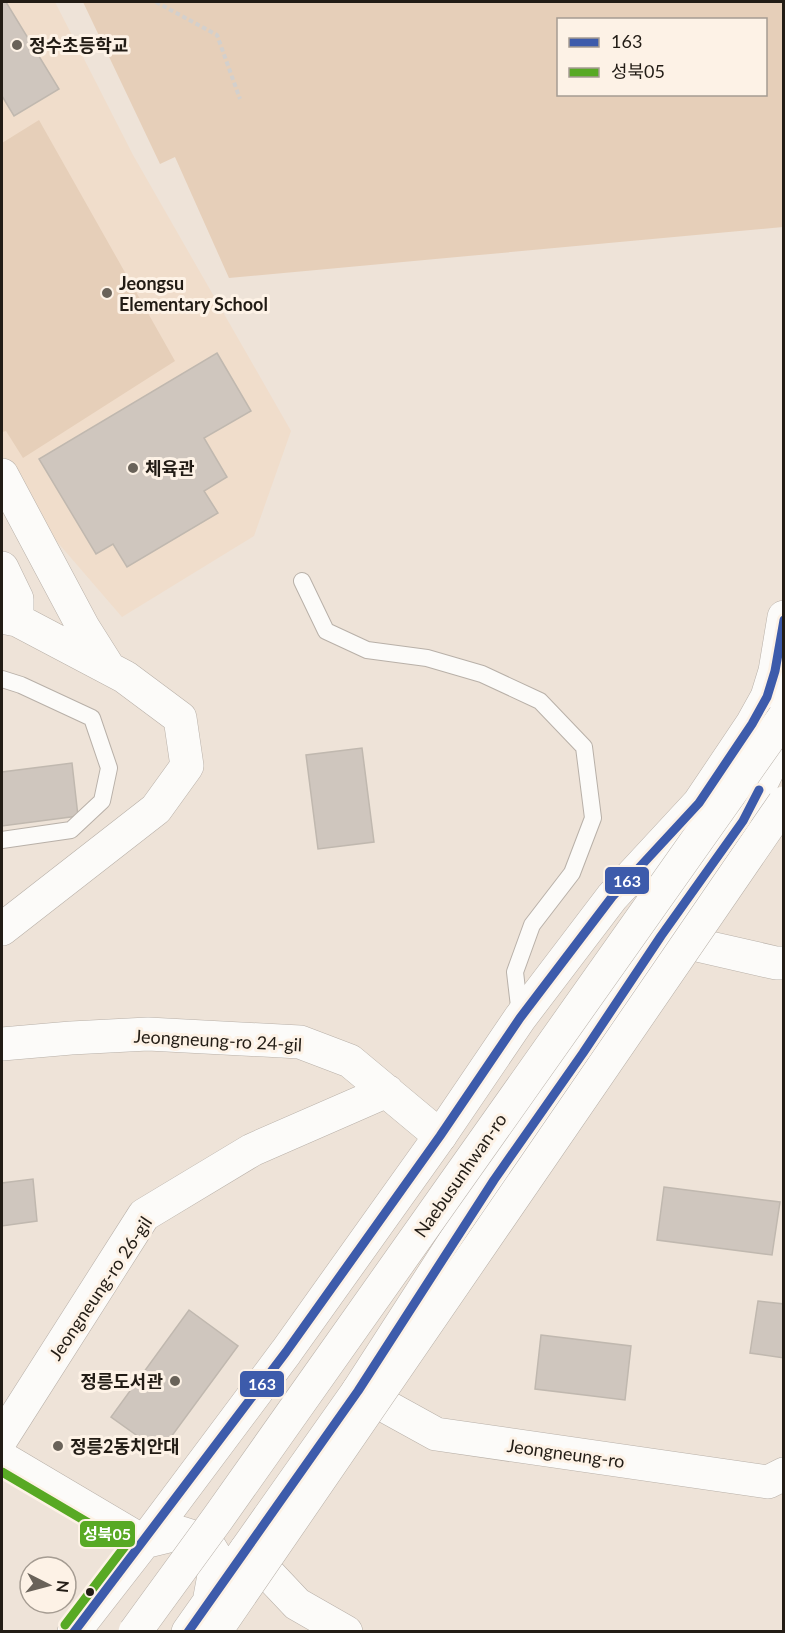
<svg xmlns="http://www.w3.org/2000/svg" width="785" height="1633" viewBox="0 0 785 1633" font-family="Lato,'Noto Sans KR',sans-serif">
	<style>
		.built { fill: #f0ddcb }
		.green { fill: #e6cfb9; fill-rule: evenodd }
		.building { fill: #cfc6be; stroke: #c0b8af; stroke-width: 1.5 }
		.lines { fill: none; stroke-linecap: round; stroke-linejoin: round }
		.service-casing { stroke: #b8b0a8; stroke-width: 18 }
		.minor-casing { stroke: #b8b0a8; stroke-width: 34 }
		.secondary-casing { stroke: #b8b0a8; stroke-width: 34 }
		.primary-casing { stroke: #b8b0a8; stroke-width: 34 }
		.path { stroke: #d3d0cd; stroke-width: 4; stroke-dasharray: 4.5 3; stroke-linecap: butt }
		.service { stroke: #fcfbf9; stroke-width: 16 }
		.minor { stroke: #fcfbf9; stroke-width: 33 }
		.secondary { stroke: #fcfbf9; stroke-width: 33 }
		.primary { stroke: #fcfbf9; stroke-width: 33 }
		.trunk-bridge-casing { stroke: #b8b0a8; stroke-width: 34; stroke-linecap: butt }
		.trunk-bridge { stroke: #fcfbf9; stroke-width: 33 }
		.bus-1-casing { stroke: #fdf2e6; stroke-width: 14 }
		.bus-2-casing { stroke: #fdf2e6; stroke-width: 14 }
		.bus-1 { stroke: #3d5bab; stroke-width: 9 }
		.bus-2 { stroke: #58a924; stroke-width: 9 }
		.poi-dot { fill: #696259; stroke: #fdf2e6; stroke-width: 2 }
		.bus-dot { fill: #221c15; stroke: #fdf2e6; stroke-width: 2 }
		.labels { text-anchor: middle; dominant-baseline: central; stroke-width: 6; stroke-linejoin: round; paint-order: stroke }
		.poi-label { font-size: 18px; font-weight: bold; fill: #221c15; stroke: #fdf2e6; text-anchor: start }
		.street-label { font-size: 18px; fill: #221c15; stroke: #fdf2e6 }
		.line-badge { stroke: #fdf2e6; stroke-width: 2 }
		.badge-label { font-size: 16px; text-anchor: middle; font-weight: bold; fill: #fff }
	</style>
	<rect width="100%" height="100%" fill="#eee3d8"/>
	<!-- built -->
	<path class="built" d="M2,2H55L133,155L291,431L254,536L122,617L2,478Z"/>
	<!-- green -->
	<path class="green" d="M83,2H783V227L229,278L175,157L160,164ZM558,20H766V94H558Z
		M39,120L175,361L23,458L6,431L2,432V143Z"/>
	<!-- building -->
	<path class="building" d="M2,2H6L59,89L14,116L2,96Z
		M217,353L251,411L204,438L227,477L204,491L218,513L127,567L113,544L96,554L39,459Z
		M362,748L374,842L318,849L306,755Z
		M72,763L78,816L2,826V772Z
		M33,1179L37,1221L2,1226V1183Z
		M664,1187L780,1202L772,1255L657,1240Z
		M758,1301L784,1304V1358L750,1353Z
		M189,1310L238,1346L160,1452L111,1417Z
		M541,1335L631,1346L625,1400L535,1389Z"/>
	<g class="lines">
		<!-- service casing -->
		<g class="service-casing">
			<path id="service" d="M302,581L326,631L367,650L427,658L482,674L540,701L584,747L593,818L572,873L532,925L515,972L520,1015
				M2,679L21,685L92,718L109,768L102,801L71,830L2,840"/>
		</g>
		<!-- minor casing -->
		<g class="minor-casing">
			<path id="minor" d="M2,475L83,627L107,665
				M2,568L17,599V620
				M2,617L17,620L125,677L180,718L187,766L156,809L2,929
				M662,937L776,963H784
				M2,1044L71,1038L148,1034L300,1042L350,1061L440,1136
				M358,1391L436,1434L768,1482L784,1474
				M2,1438L144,1215L252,1150L387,1091
				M2,1458L144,1542"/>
		</g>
		<!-- secondary casing -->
		<g class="secondary-casing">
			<path id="secondary" d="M246,1550L297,1604L346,1632"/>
		</g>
		<!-- primary casing -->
		<g class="primary-casing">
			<path id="primary" d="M144,1542L181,1533L206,1541L217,1559L210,1597
				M74,1632L144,1542L286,1352L440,1136L520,1018L612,897L699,803L752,724L767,697L775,671L784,617
				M188,1632L358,1391L494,1180L583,1053L661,936L743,821L784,737"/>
		</g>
		<!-- path -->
		<path class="path" d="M156,2L217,35L240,99"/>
		<!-- service -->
		<use href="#service" class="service"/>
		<!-- minor -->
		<use href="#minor" class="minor"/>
		<!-- secondary -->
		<use href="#secondary" class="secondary"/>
		<!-- primary -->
		<use href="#primary" class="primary"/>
		<!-- trunk-bridge casing -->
		<g class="trunk-bridge-casing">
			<path id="trunk-bridge" d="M135,1632L218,1518L784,717
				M215,1632L784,803"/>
		</g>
		<!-- trunk-bridge -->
		<use href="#trunk-bridge" class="trunk-bridge"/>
		<!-- bus-1 casing -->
		<g class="bus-1-casing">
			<path id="bus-1" d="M74,1632L286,1352L440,1136L520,1018L612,897L699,803L752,724L767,697L775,671L784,620
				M188,1632L358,1391L494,1180L583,1053L661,936L743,821L759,790"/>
		</g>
		<!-- bus-2 casing -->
		<g class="bus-2-casing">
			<path id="bus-2" d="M2,1472L126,1545L65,1625"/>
		</g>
		<!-- bus-1 -->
		<use href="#bus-1" class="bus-1"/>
		<!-- bus-2 -->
		<use href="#bus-2" class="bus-2"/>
	</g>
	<!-- markers -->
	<g class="poi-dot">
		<circle cx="17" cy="45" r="6"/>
		<circle cx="107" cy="293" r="6"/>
		<circle cx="133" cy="468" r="6"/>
		<circle cx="175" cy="1381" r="6"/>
		<circle cx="58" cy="1446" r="6"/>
	</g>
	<circle class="bus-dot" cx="90" cy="1592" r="5"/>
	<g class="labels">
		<!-- poi labels -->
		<g class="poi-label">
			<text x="29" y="45">정수초등학교</text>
			<text x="119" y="283">Jeongsu<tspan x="119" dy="21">Elementary School</tspan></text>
			<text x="145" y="468">체육관</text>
			<text x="163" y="1381" text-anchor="end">정릉도서관</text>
			<text x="70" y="1446">정릉2동치안대</text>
		</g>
		<!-- street labels -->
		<g class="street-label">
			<text transform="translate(218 1040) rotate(3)">Jeongneung-ro 24-gil</text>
			<text transform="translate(460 1175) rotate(-55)">Naebusunhwan-ro</text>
			<text transform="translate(100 1288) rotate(-56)">Jeongneung-ro 26-gil</text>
			<text transform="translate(566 1453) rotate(8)">Jeongneung-ro</text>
		</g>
	</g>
	<g class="line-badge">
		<rect x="604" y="866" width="46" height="29" rx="6" fill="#3d5bab"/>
		<rect x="239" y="1370" width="46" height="28" rx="6" fill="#3d5bab"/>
		<rect x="79" y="1520" width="57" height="28" rx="6" fill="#58a924"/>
	</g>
	<g class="badge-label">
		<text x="627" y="887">163</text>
		<text x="262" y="1390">163</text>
		<text x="107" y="1540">성북05</text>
	</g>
	<!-- border -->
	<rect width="785" height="1633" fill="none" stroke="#221c15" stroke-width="6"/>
	<!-- legend -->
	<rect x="557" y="18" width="210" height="78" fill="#fdf2e6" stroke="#a59c92" stroke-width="1.5"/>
	<rect x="569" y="38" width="30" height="9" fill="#3d5bab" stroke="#a59c92" stroke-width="1.5"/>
	<text x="611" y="48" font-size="18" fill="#221c15">163</text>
	<rect x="569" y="68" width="30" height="9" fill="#58a924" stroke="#a59c92" stroke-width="1.5"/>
	<text x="611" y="78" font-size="18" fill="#221c15">성북05</text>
	<!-- north arrow -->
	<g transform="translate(48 1585) rotate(96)"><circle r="28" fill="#fdf2e6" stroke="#a59c92" stroke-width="1.5"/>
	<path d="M0-4.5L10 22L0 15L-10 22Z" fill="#696259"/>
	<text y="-9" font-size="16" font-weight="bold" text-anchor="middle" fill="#221c15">N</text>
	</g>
</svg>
